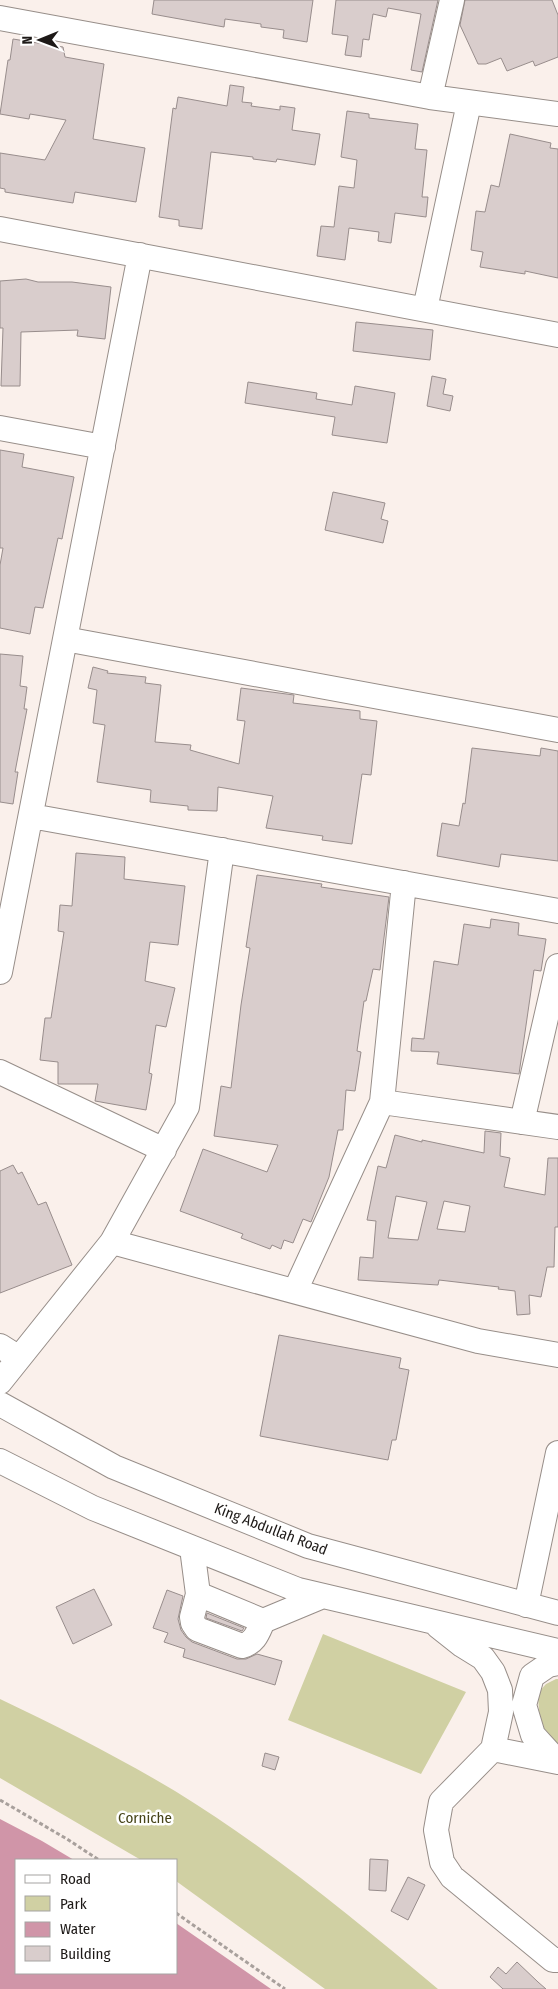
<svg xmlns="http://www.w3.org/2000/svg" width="558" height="1989" viewBox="0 0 558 1989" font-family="'Fira Sans Condensed',sans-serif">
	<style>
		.green { fill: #d0d0a3 }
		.water { fill: #d095a8 }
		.building { fill: #d9cdcc; stroke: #988d8c; fill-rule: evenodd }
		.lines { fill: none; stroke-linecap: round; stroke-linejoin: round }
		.minor-casing { stroke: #978e89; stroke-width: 26 }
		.path { stroke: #a8a09c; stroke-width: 3; stroke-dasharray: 4 2.5; stroke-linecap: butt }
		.minor { stroke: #fff; stroke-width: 24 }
		.labels { text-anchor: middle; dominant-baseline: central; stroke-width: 5; stroke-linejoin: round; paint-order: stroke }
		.street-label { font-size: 15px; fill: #1d1917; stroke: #fff }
		.park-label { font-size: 15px; fill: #454318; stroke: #fff }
	</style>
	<rect width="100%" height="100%" fill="#faf0eb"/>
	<!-- green -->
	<path class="green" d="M323,1634L466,1692L421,1774L288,1720Z
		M556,1679H558V1748C540,1727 539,1720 538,1693L546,1684Z
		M0,1699C59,1727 118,1757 175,1791C268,1848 354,1919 438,1989H325L176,1881V1860H141L0,1778Z"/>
	<!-- water -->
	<path class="water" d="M0,1819L42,1841L74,1860H16V1973H176V1923L271,1989H0Z"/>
	<!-- building -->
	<path class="building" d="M154,0H313L307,42L283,38L284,30L261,27V24L225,19L224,27L152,14Z
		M336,0H438L422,72L411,70L421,14L388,8L386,17L373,14L369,40L363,39L361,57L345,55L348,36L332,34Z
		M465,0H552L558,15V57L535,66L533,61L507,71L501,58L486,64H478L460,25Z
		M13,39L63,47L65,57L104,64L93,139L145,148L136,202L75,192L73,203L5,192V189L0,188V153L45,160L66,120L30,114L29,119L0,114L8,60H10Z
		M230,85L244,87L242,102L252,103L251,106L280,110V106L295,108L292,130L320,134L315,165L277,159L276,162L253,159V157L211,152L202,229L179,226V220L159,217L173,108L176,109L178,97L227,106Z
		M347,111L369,114V118L418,124L415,149L427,150L422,197H428L426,217L395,213L391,243L378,241L379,232L349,228L345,260L317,256L321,226L334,227L339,186L354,188L357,160L341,157Z
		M510,134L551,143L550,148L558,149V278L525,271V274L480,267L483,252L471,250L476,211L485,212L491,185L499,187Z
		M26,279L38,282H72L111,287L105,339L77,336L78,330L21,332L20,386H1L3,328H0V281Z
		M356,322L433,330L430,360L353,351Z
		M432,376L446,379L443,394L453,396L450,411L427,406Z
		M248,382L317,393L316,399L352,405L355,386L395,393L387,443L332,435L335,417L245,403Z
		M0,450L24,454L22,467L74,477L62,539L58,538L43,608L35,607L30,634L0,628V565L3,548H0Z
		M333,492L385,503L381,519L388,521L383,543L325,530Z
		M0,654L23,656L20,686L27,687L24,709H27L15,772H18L13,804L0,802Z
		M93,667L108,671L107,673L146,677L145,683L161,685L155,742L191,745L190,750L239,764L245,721L237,720L241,688L294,695L293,703L360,711V719L377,721L371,775L362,774L352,844L322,840L323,836L266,828L273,796L218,787L217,811L188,810V806L150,802L151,790L97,782L105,725L93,723L97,690L88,688Z
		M472,748L540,756L541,748L558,751V861L501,854L499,867L437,856L442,823L459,826L463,803L465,804Z
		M76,853L125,857L124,879L185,886L178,945L150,942L145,981L175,988L166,1027L156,1025L149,1073L152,1074L146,1110L95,1101L98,1084H58V1062L40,1060L45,1018H51L64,932L58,931L60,905L72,906Z
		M257,875L322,884L321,887L389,897L380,970L373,969L366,1001H364L357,1051L361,1052L355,1091L346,1090L343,1130H338L329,1177L311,1222L303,1219L293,1243L284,1240L281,1249L272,1245L270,1249L241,1238L243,1234L180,1211L203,1149L267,1172L278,1145L214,1136L221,1086L231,1088L241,1005L250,948L246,947Z
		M491,919L519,923L518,935L546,939L541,971L534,970L519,1074L437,1064L439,1052L411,1051L412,1038L424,1039L434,961L458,965L464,924L490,928Z
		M485,1131L501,1133L500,1156L510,1158L504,1187L545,1195L548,1158H558V1227H555L554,1267H547L541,1297L529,1295L530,1314L517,1315L515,1291L498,1289L499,1287L439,1280L438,1285L358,1280L360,1257L373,1258L376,1221L367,1220L378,1166L386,1168L395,1135L422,1142V1140L484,1153ZM396,1196L427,1202L418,1240L388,1238ZM444,1201L470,1206L465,1232L437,1229Z
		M13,1165L18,1174L22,1172L38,1205L46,1202L72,1265L0,1293V1171Z
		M279,1335L401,1358L399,1368L409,1370L396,1440H392L388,1460L260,1436Z
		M94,1589L112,1625L73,1644L56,1607Z
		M167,1590L183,1596L178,1619L181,1630L186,1637L192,1642L237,1659H246L257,1654L282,1661L275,1685L183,1657L185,1649L164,1642L168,1633L153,1628Z
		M207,1613L244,1628L242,1631L206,1618Z
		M265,1753L279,1757L275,1770L262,1766Z
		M370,1859L388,1860L386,1891L369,1890Z
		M408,1877L425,1885L408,1920L391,1911Z
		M517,1962L538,1982L546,1989H503L490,1977L498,1967L506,1974Z"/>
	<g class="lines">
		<!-- minor casing -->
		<g class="minor-casing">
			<path id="minor" d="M0,18L430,97L558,114
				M430,97L452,0
				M0,229L558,335
				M425,309L469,103
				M0,428L103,447
				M65,639L558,730
				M31,816L558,911
				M0,972L140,255
				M0,1072L164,1150
				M382,1102L558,1127
				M522,1122L558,966
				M112,1242L478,1341L558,1355
				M295,1291L382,1102L404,883
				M0,1346L19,1358
				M0,1382L112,1242L187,1107L222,850
				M0,1404L114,1467L308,1546L558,1613
				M0,1461L93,1508L298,1590L558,1651
				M192,1548L198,1594L192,1617L193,1623L197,1629L242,1646C255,1643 258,1632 263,1621L323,1596
				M198,1594L263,1621
				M526,1605L558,1453
				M438,1626L462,1645L483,1658L493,1672L500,1690L501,1712L493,1749L441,1802L436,1830L442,1862L452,1877L553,1960H558
				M493,1749L558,1762
				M557,1761L533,1735L524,1705L532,1676L548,1665L558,1663"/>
		</g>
		<!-- path -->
		<path class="path" d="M0,1800L67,1839L99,1860
			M176,1913L285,1989"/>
		<!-- minor -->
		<use href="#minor" class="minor"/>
	</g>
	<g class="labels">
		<!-- street labels -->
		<g class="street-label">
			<text transform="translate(271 1529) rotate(21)">King Abdullah Road</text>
		</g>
		<!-- park labels -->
		<g class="park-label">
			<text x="145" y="1818">Corniche</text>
		</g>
	</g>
	<!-- legend -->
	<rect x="15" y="1859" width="162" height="115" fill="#ffffff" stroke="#a5a3a2"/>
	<rect x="25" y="1875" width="25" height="8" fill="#ffffff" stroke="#a5a3a2"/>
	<text x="60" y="1884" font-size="15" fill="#1d1917">Road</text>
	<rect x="25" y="1896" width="25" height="15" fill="#d0d0a3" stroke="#a5a3a2"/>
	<text x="60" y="1909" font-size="15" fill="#1d1917">Park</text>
	<rect x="25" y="1922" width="25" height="15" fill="#d095a8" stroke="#a5a3a2"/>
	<text x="60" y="1934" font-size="15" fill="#1d1917">Water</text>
	<rect x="25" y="1946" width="25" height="15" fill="#d9cdcc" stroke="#a5a3a2"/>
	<text x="60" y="1959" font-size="15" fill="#1d1917">Building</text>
	<!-- north arrow -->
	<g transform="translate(40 40) rotate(269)" stroke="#ffffff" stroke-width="4" paint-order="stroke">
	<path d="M0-4L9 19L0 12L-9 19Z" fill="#1d1917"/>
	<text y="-8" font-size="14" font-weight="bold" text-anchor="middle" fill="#1d1917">N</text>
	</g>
</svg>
